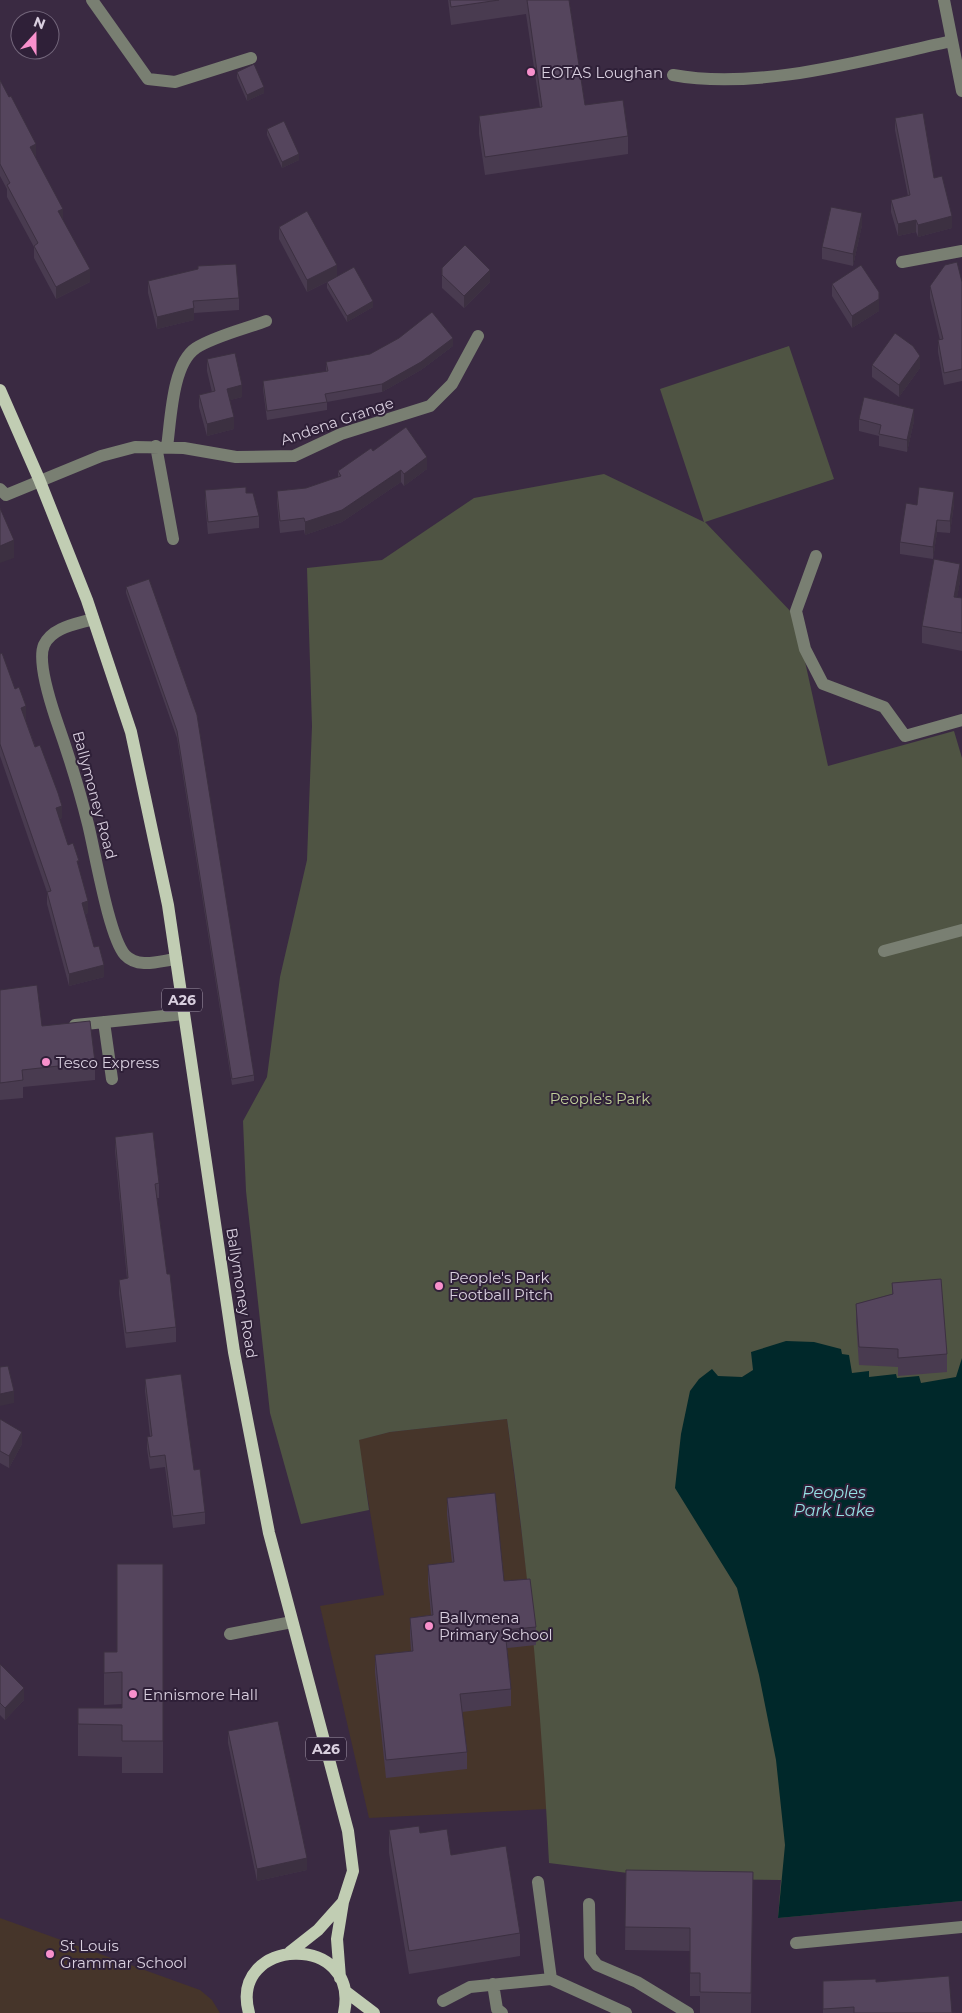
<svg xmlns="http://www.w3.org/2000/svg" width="962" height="2013" viewBox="0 0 962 2013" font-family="Montserrat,sans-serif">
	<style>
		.education { fill: #46352a }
		.green { fill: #4f5443 }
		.water { fill: #00282a }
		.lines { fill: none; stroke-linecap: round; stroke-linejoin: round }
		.minor { stroke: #797f72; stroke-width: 12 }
		.major { stroke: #c1cdb3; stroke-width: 12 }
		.wall { fill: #493b50 }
		.shaded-wall { fill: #3c3041 }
		.building { fill: #55455d; stroke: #3c3041 }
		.poi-dot { fill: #f890cc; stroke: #2f2038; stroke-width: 2 }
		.labels { text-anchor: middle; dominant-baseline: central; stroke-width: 4; stroke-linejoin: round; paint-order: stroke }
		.shield { fill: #2f2038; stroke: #a69aad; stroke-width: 1 }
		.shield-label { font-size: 14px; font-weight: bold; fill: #d9cfdf }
		.poi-label { font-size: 15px; fill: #d9cfdf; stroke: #2f2038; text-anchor: start }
		.street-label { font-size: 15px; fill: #d9cfdf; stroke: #2f2038 }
		.park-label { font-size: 15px; fill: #c0cf99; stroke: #2f2038 }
		.water-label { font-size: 16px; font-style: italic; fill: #94e0e3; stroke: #2f2038 }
	</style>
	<rect width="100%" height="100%" fill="#3a2a42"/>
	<!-- education -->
	<path class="education" d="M507,1419L536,1645L547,1809L369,1818L320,1606L384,1595L358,1440L390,1432Z
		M0,1918L200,1990L212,2000L220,2013H0Z"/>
	<!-- green -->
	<path class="green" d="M789,346L834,479L705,522L795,616L828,766L954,731L962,758V1901L778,1918L781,1880L675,1879L549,1863C542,1714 528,1567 507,1419L390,1432L359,1440L369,1510L301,1524L270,1413L246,1191L243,1121L267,1077L280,977L307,860L312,726L307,568L382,560L474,498L604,474L704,522L660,389Z"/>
	<!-- water -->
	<path class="water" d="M786,1341L814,1342L841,1349L842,1354L849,1355L852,1373L869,1371V1377L896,1374L897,1378L919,1376L921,1383L956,1377L962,1358V1901L778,1918L785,1845L776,1760L759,1675L737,1588L675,1488L681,1434L690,1391L699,1379L712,1369L718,1376L742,1377L753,1370L751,1352Z"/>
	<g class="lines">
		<!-- minor -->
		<path class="minor" d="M92,0L148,79L175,82L251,58
			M944,0L962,91
			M673,75C759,91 868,59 952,41
			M902,262L962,251
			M156,446L173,539
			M167,447C171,419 172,364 196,348C215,336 245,329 266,321
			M0,489L6,495L101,456L135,447L184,448L236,457L294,456L341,434L430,406L452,384L478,336
			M816,556L796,611L805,649L823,684L884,707L905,736L962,720
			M93,619C77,624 52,627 44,645C37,661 50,701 56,719C68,753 79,788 88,824C95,852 109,937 125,955C138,969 160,961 176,959
			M884,951L962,930
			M104,1022L112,1079
			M75,1025L184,1014
			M230,1634L292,1622
			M538,1882L551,1979
			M589,1904L590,1956L597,1965L637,1982L688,2013
			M796,1943L962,1927
			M493,1984L497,2009L502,2013
			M443,2001L470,1987L551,1979L626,2013"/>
		<!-- major -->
		<path class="major" d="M0,390L39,479L87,600L131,732L168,905L234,1352L269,1533L348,1831L353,1871L343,1902L337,1939L340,1978
			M290,1952L318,1930L343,1902
			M345,1991L374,2013
			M249,2013C228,1937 361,1931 344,2013"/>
	</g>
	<!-- wall -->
	<path class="wall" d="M448,0H569L585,105L628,136V154L485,175L479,134V116L540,108L526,14L451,25Z
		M237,72L264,93L247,101L237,78Z
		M0,80L36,156H35L90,282L56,299L34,258V247L7,197V189L0,176Z
		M895,118L934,178L952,228L918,237L916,232L898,236L891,212V200L908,196L895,130Z
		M267,129L299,160L282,168L267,135Z
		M862,225L853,266L822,259V247Z
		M279,227L337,277L373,307L347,322L327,288V282L333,279L307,292L279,239Z
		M442,268L490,282L464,308L442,288Z
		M148,281L239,298V310L194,313V320L157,329L148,293Z
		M962,282V381L944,385L938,352V340H940L930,298V286Z
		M832,284L879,311L852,328L832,296Z
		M453,346L421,370L382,392L327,402V410L267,420L263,389V381L326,372V362Z
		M207,359L242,397L230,400L234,429L207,436L199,407V395L212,392L207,371Z
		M872,365L920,368L899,397L872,377Z
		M859,419L914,421L907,452L879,446V436L859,431Z
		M373,451L427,469L404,486L401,482L342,522L305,535L304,530L280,533L277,503V491L306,488L338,477V471Z
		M205,490L246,493L259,516V528L208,534L205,502Z
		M954,504L950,533L937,532L933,559L900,554V542Z
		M149,579L254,1075V1081L232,1085L177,738L126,593V587Z
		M960,581L957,597L962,598V651L922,643V626Z
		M0,654L26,718L25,719L62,818L59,819L68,845L79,868L88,913L85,914L94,947L104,977L69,986L47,904V892L0,756Z
		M0,990L42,1026L95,1062V1080L23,1087V1098L0,1100Z
		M115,1137L159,1183V1198H157L167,1274L176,1327V1342L126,1348L119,1294V1280L127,1279L115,1151Z
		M892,1283L947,1354V1372L898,1376V1367L859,1365L856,1321V1304L892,1294Z
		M145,1379L194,1470L205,1512V1524L173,1528L165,1467L150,1469L147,1449V1437L150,1436L145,1391Z
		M0,1419L22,1444L9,1468L0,1463Z
		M447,1498L536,1627V1645L507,1648L511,1689V1706L462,1712L467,1752V1769L386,1778L375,1673V1655L411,1651L410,1636V1618L431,1615L428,1583V1565L452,1562L447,1515Z
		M163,1564V1773H122V1757L78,1756V1708H122V1704L104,1705V1652H117Z
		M0,1664L24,1700L5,1720L0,1715Z
		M228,1731L307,1870L257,1881L228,1743Z
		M389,1830L420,1833L451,1855L520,1933V1956L409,1974L389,1853Z
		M626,1870L753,1872L751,2013H700V1996H690V1951L625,1950Z
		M823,1981L876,1982L952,2013H823Z"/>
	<!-- shaded-wall -->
	<path class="shaded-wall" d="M264,87V93L247,101V95Z
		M36,144V156L30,159V147Z
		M299,154V160L282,168V162Z
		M63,209V221L58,211Z
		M862,213V225L853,266V254Z
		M952,216V228L918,237V225Z
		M916,220V232L898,236V224Z
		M337,265V277L307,292V280Z
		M90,269V282L56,299V287Z
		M490,270V282L464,308V296Z
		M879,299V311L852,328V316Z
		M373,301V307L347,322V316Z
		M194,308V320L157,329V317Z
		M453,338V346L421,370L382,392V384Z
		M920,356V368L899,397V385Z
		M242,385V397L227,401V389Z
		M914,409V421L907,452V440Z
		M234,417V429L207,436V424Z
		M427,457V469L404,486V474Z
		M401,470V482L342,522L305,535V522Z
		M954,492V504L950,533V521Z
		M937,520V532L933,559V547Z
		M14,540V558L0,563V546Z
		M960,564V581L954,615V597Z
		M26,706V718L21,720V708Z
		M62,806V818L56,820V808Z
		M88,901V913L82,915V903Z
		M104,965V977L69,986V974Z
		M14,1391V1403L0,1406V1394Z
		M22,1432V1444L9,1468V1456Z
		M24,1688V1700L5,1720V1708Z
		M307,1858V1870L257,1881V1869Z"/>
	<!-- building -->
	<path class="building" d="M450,0H499L451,7Z
		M527,0H569L585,105L623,100L628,136L485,157L479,116L542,107Z
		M254,64L264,87L247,95L237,72Z
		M0,80L9,97L11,96L36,144L30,147L63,209L58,211L90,269L56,287L34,246L38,243L7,185L10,183L0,164Z
		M923,113L934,178L942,176L952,216L918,225L916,220L898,224L891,200L910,195L895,118Z
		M284,121L299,154L282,162L267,129Z
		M831,207L862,213L853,254L822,247Z
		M307,211L337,265L307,280L279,227Z
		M465,245L490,270L464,296L442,275V268Z
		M957,262L962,282V369L944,373L938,340L943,339L930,286L945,265Z
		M236,264L239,298L193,301L194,308L157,317L148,281L198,269V266Z
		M861,265L879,292V299L852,316L832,284Z
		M354,267L373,301L347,316L327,282Z
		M432,312L453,338L421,362L382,384L325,394L327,402L267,411L263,381L328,371L326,362L370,354L399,338Z
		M895,333L913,346L920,356L899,385L872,365Z
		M235,353L242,385L227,389L234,417L207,424L199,395L215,391L207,359Z
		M864,397L914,409L907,440L879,434L881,425L859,419Z
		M406,427L427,457L404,474L401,470L342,510L305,522L304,518L280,521L277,491L306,488L341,476L338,471L371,448L373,451Z
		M246,487V493H253L259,516L208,522L205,490Z
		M919,487L954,492L950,521L937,520L933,547L900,542L906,503L917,505Z
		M0,508L14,540L0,546Z
		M934,559L960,564L954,597L962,598V633L922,626Z
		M149,579L197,715L254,1075L232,1079L177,731L126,587Z
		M2,653L15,689L19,687L26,706L21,708L35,747L40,745L58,793L62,806L56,808L68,845L73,843L79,861H77L88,901L82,903L94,947L99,946L104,965L69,974L47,892L51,891L0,744V654Z
		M37,985L42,1026L90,1021L95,1062L22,1070L23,1080L0,1083V990Z
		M153,1132L159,1183L155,1184L167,1274H170L176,1327L126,1333L119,1280L128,1278L115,1137Z
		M941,1279L947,1354L898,1358V1349L859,1347L856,1304L893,1294L892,1283Z
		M8,1366L14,1391L0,1394V1367Z
		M181,1374L194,1470L200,1469L205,1512L173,1516L165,1455L150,1457L147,1437L152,1436L145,1379Z
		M0,1419L22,1432L9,1456L0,1451Z
		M495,1493L504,1581L530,1579L536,1627L505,1630L511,1689L460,1694L467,1752L386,1760L375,1655L413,1651L410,1618L433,1615L428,1565L454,1562L447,1498Z
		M117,1564H163V1741H122V1725L78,1724V1708H122V1672L104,1673V1652H117Z
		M0,1664L24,1688L5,1708L0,1703Z
		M278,1721L307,1858L257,1869L228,1731Z
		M419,1826L420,1833L447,1829L451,1855L506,1846L520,1933L409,1951L389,1830Z
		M626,1870L753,1872L751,1993L700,1992V1973H690V1928L625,1927Z
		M949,1976L952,2013H854V2007L823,2009V1981L876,1979V1982Z"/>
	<!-- markers -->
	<g class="poi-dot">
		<circle cx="531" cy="72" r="5"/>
		<circle cx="46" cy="1062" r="5"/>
		<circle cx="439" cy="1286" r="5"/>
		<circle cx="429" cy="1626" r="5"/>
		<circle cx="133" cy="1694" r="5"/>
		<circle cx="50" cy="1954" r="5"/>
	</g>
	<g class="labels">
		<!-- shield labels -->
		<g class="shield">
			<rect x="162" y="988.5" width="40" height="23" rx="4"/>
			<rect x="306" y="1737.5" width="40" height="23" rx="4"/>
		</g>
		<g class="shield-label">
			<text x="182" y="1000">A26</text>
			<text x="326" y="1749">A26</text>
		</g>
		<!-- poi labels -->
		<g class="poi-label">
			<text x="541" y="72">EOTAS Loughan</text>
			<text x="56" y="1062">Tesco Express</text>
			<text x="449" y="1277">People's Park<tspan x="449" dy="17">Football Pitch</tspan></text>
			<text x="439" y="1617">Ballymena<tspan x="439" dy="17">Primary School</tspan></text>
			<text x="143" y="1694">Ennismore Hall</text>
			<text x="60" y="1945">St Louis<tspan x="60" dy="17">Grammar School</tspan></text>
		</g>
		<!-- street labels -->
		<g class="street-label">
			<text transform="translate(337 421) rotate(-19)">Andena Grange</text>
			<text transform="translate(95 795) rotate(75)">Ballymoney Road</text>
			<text transform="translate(242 1293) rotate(81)">Ballymoney Road</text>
		</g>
		<!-- park labels -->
		<g class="park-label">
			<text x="600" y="1098">People's Park</text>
		</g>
		<!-- water labels -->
		<g class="water-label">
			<text x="834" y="1492">Peoples<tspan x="834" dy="18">Park Lake</tspan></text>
		</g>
	</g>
	<!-- north arrow -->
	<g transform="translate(35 35) rotate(21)"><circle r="24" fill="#2f2038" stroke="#73667b"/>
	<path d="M0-4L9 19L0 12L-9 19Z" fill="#f890cc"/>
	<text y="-8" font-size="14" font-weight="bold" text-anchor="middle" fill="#d9cfdf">N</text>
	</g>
</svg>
